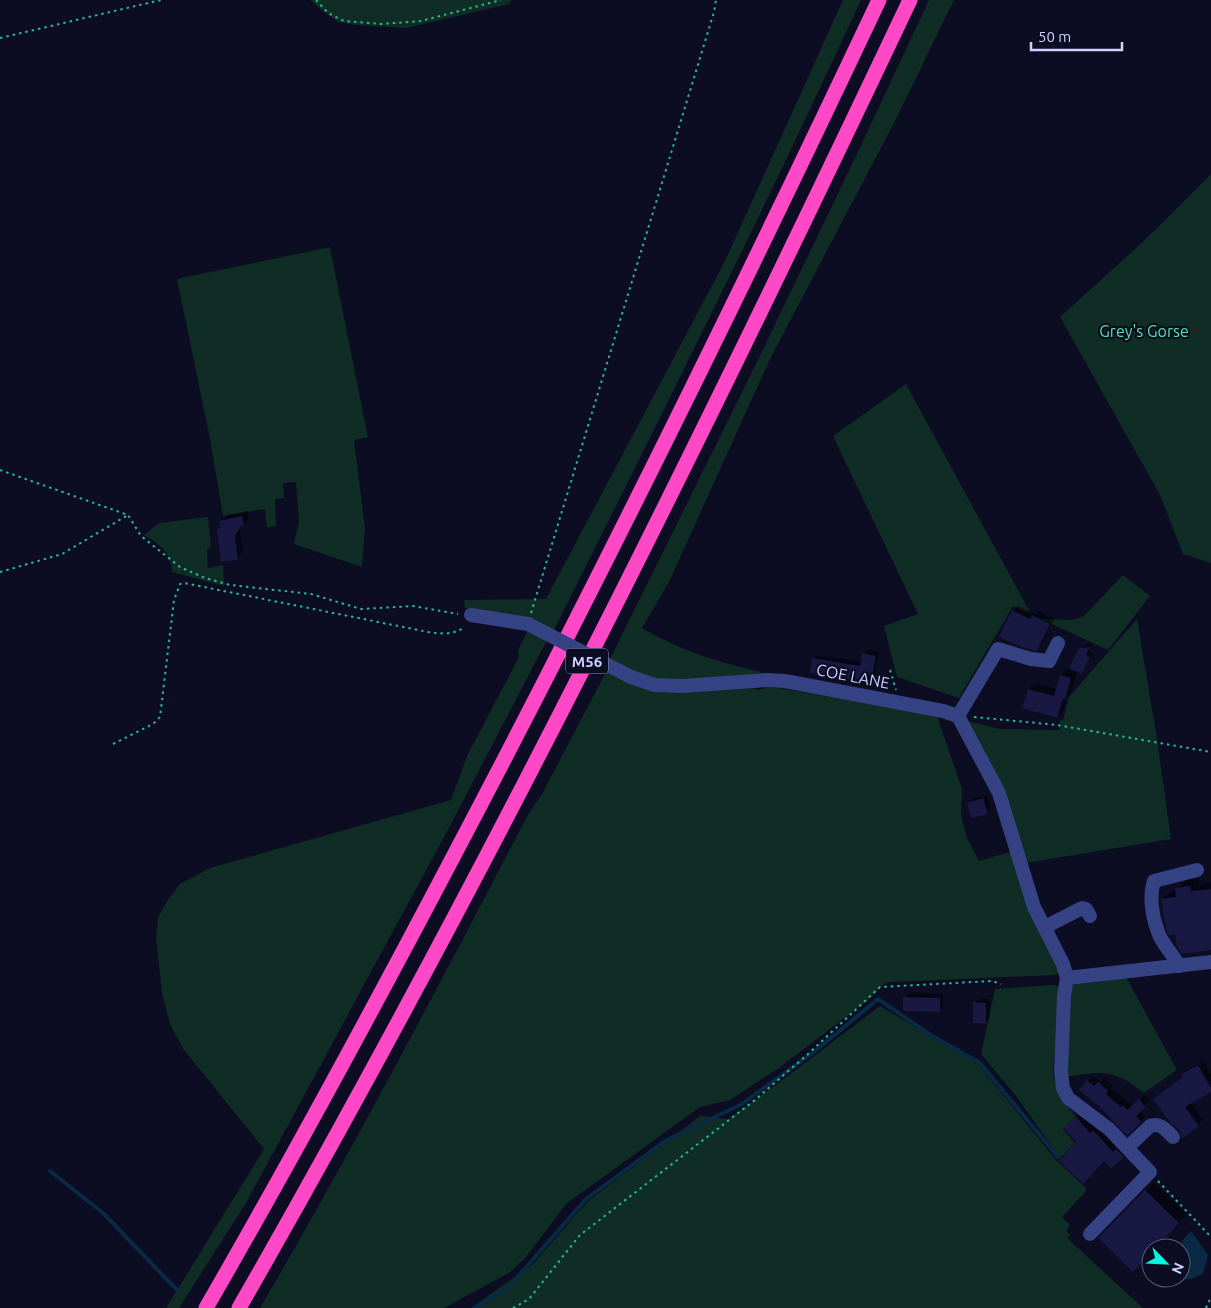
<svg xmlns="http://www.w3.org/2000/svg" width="1211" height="1308" viewBox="0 0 1211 1308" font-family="Ubuntu,sans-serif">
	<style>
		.green { fill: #0f2c25 }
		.water { fill: #092a44 }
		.shadow { fill: #0007 }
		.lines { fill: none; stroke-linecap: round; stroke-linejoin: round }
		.stream { stroke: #092a44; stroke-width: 4 }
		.building { fill: #181843 }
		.path { stroke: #29b791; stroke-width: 2; stroke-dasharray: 2.5 4; stroke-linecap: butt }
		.minor { stroke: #354283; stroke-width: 14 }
		.highway { stroke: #ff48c5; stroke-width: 15 }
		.minor-bridge { stroke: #354283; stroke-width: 14 }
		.labels { text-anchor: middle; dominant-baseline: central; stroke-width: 4.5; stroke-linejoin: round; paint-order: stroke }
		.shield { fill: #0c0d22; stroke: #9397bd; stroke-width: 1 }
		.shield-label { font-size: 15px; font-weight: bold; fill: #cdd2ff }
		.park-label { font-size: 16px; fill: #54e4a2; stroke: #0c0d22 }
		.street-label { font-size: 16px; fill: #cdd2ff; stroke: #0c0d22 }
	</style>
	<rect width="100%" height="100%" fill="#0c0d22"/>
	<!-- green -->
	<path class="green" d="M310,0H512L509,4L406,28L356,25L338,22L323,11Z
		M843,0H861C763,213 658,422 553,632L495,612L465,608L464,600L546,599L725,261Z
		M929,0H954L894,123L770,359L669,582L642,628C679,650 720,663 762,672L755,676L658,682L609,661L755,366L855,158Z
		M1211,174V563L1183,554L1160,495L1060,317L1147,238Z
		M330,247L368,437L354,440L365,528L362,567L294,544L299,521L296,482L283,483L284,498L275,499L276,526L267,527L265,509L223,516L210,439L177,279Z
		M906,384L1031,614L1013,606L959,698L897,677L884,626L918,614L833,436Z
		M208,517L211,546L207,550L208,568L223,565L224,586L172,572C172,554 159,543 144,535L159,523Z
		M1123,575L1150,596L1108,650L1041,619L1073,620L1084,616Z
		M1137,619L1157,739L1171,839L1026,863L967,721L1000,729L1060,730V720H1063L1069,697Z
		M528,630L547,640L450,826L246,1203L179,1308H166L264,1149L184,1050L170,1024L162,993L156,937L158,918L167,901L180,884L210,868L451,800L467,756L519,657L518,650Z
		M606,672L628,682L743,685L759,690L768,687L785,689L937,716L962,789L961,815L967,838L979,861L1013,851L1055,958L1060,973L1055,975L890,982L884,984L868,1000L779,1068L730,1100L700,1107L566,1204L526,1257L509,1273L444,1308H260C355,1146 442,979 529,813L541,796Z
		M1126,977L1177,1070L1144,1093C1111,1067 1102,1072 1064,1077L1071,989L1074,984Z
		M1054,985L1059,987V993L1053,1072C1055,1090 1065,1103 1076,1117L1063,1129L1075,1143L1060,1158L1016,1096L981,1054L995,989Z
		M880,1006L978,1064L1056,1160L1086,1188V1191L1062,1217L1070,1225L1066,1230L1070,1235L1067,1238L1143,1308H471L533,1264L588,1201L700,1116L728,1119L777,1084Z"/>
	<!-- water -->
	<path class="water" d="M1191,1231L1208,1255L1203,1274C1194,1278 1185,1282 1176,1278H1181V1248H1178L1185,1237Z"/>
	<!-- shadow -->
	<path class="shadow" d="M248,511L249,519L240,529L243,552L237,559L218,529L221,526V522L227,515Z
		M1018,606L1035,614L1038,611L1054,619L1042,644L1037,650L1013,611Z
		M1092,643L1089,651L1093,653L1085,669L1081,673L1080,649L1084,645Z
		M867,650L879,652L874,678L870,682L813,659L817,655L862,662L863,654Z
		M1067,669L1077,672L1071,692L1067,696L1063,711L1057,717L1024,708L1029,689L1035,683L1057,689L1061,675Z
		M987,795L991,809L987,812L968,803L972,799Z
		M1199,879V884L1211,882V949L1176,932L1162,899L1171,891L1177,890L1185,880Z
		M909,993L943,994V1007L939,1011L905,997Z
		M979,999H990V1019L986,1022L975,1003Z
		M1204,1061L1211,1074V1091L1191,1102L1203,1120L1198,1125L1181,1131L1154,1099L1184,1076L1183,1074L1188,1069Z
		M1093,1076L1100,1082L1104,1078L1113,1085L1110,1088L1133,1106L1145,1095L1150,1101L1140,1111L1146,1116L1127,1134L1088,1081Z
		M1082,1113L1096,1129L1099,1126L1128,1151L1123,1156L1104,1160L1078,1142L1071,1123Z
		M1154,1182L1187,1214L1154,1248H1151V1251L1100,1238Z"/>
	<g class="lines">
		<!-- stream -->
		<path class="stream" d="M50,1171L103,1213L177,1290
			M474,1308L507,1289L586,1199L665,1141L742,1104L815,1051L878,999L929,1034L980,1063L1058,1157"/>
	</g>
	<!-- building -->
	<path class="building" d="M242,516L244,526H241L235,536L238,560L221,562L217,529L220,528L219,521Z
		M1012,610L1030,619L1032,615L1050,624L1037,651L1021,647L999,637Z
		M1090,647L1086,655L1090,657L1082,674L1069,668L1079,648Z
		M862,653L876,656L871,683L810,673L812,658L860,666Z
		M1060,675L1071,678L1065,700L1063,699L1057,718L1022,708L1028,689L1054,696Z
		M983,798L988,814L971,818L967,803Z
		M1190,886L1191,891L1211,889V950L1182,954L1177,946L1175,934L1169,935L1166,929L1161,899L1176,897L1175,888Z
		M903,997L940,998V1012L903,1011Z
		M973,1002L986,1003V1024L973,1023Z
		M1198,1065L1211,1088V1092L1185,1107L1199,1126L1182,1139L1180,1131L1169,1121L1153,1099L1183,1077L1181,1074Z
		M1087,1080L1094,1086L1098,1082L1108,1091L1106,1094L1121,1107L1123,1105L1127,1110L1139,1099L1146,1107L1136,1116L1141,1122L1127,1136L1100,1107L1079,1090Z
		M1076,1117L1090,1133L1093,1130L1113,1152L1116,1149L1124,1157L1111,1169L1104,1161L1083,1184L1059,1161L1076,1142L1064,1128Z
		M1145,1190L1179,1223L1156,1248H1151V1253L1133,1272L1098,1238Z"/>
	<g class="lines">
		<!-- path -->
		<path class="path" d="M316,0L328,13L344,21L381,24L421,21L501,0
			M0,38L161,0
			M0,470L128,515L141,536L180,567L205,578L230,585L311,594L361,609L413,606L458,614
			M0,572L62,554L128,515
			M531,613L714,12L716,0
			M890,670L896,690
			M974,717L1057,725L1211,752
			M113,744L153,724L160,717L174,600L180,584L184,583L428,632C442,634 453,635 465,627
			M1158,1181L1211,1237
			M513,1308L529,1299L580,1235L755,1100L808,1054L880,987L992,981L1001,984
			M1206,1308L1211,1297"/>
		<!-- minor -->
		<path class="minor" d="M471,615L528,624
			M631,677L655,685L683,686L767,680L785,681L943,711L958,716L999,793L1034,907L1063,964L1067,978L1064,996L1061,1072L1063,1088L1068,1098L1109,1129L1150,1172L1090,1234
			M958,716L998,649L1031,659L1049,661L1058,643
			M1045,927L1082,908L1086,909L1090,916
			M1179,966C1173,954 1162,944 1158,932C1152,916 1149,896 1154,881L1197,870
			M1067,978L1211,962
			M1127,1148L1150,1126C1160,1122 1166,1130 1173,1137"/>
		<!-- highway -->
		<path class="highway" d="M206,1308C291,1161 372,1011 451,861C601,577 742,290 879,0
			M239,1308C483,883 700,443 910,0"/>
		<!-- minor-bridge -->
		<path class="minor-bridge" d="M528,624L631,677"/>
	</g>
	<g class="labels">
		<!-- shield labels -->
		<rect class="shield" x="566" y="648.5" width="42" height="25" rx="4"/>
		<g class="shield-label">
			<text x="587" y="661">M56</text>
		</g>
		<!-- park labels -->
		<g class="park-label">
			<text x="1144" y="331">Grey's Gorse</text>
		</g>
		<!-- street labels -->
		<g class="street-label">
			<text transform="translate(853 676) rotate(11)">COE LANE</text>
		</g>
	</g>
	<!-- north arrow -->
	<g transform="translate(1166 1263) rotate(114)"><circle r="24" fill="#0c0d22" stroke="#595c7a"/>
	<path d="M0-4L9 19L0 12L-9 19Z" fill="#00f8de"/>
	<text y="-8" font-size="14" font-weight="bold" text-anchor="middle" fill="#cdd2ff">N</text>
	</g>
	<!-- scale -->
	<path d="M1031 42v8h91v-8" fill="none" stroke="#cdd2ff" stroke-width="2.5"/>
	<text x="1038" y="42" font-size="15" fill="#cdd2ff" stroke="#0c0d22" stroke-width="4" paint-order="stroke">50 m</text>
</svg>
